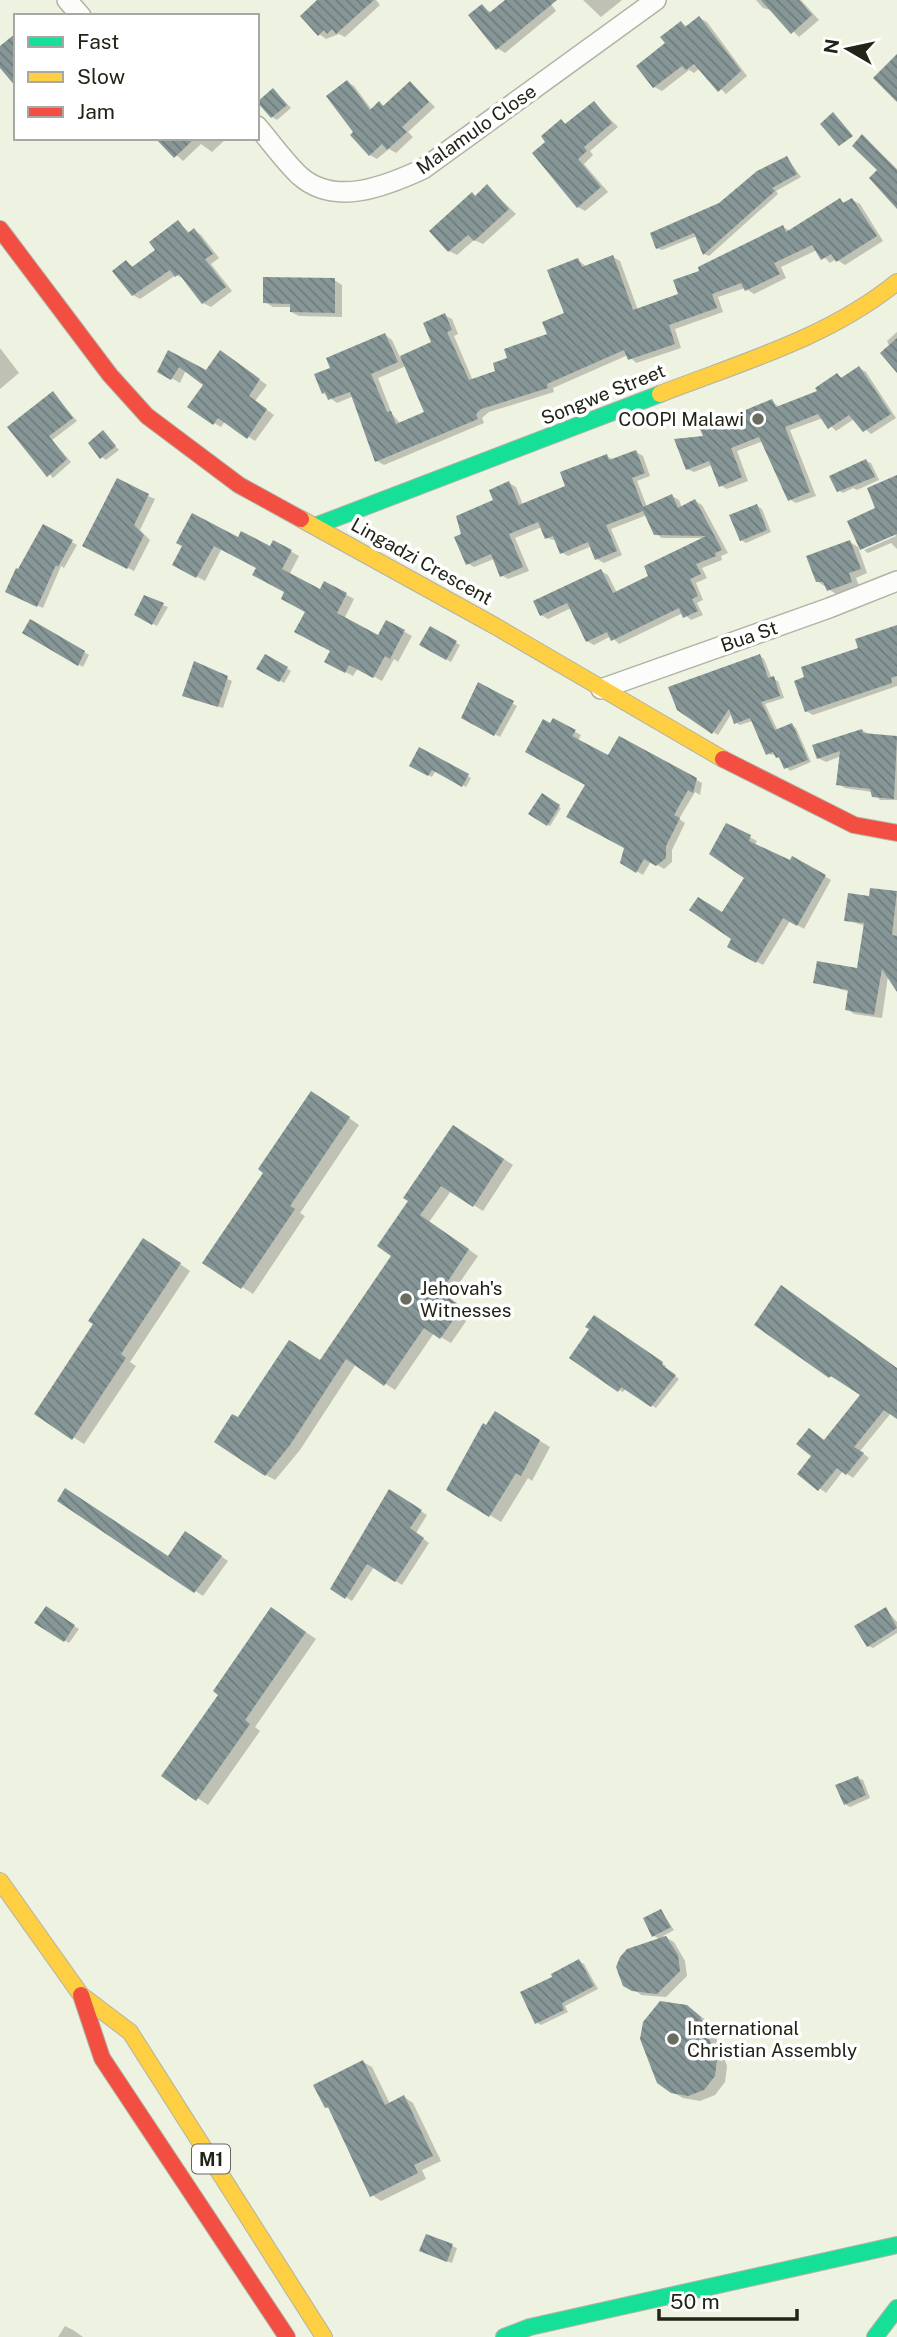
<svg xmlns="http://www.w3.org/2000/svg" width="897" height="2337" viewBox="0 0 897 2337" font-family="'Public Sans',sans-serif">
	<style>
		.shadow { fill: #0003; fill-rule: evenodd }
		.building { fill: url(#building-back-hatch) }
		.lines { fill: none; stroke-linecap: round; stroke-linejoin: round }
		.street-casing { stroke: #b0b3a6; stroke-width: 22 }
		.fast-casing { stroke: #b0b3a6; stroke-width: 18 }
		.slow-casing { stroke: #b0b3a6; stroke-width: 18 }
		.jam-casing { stroke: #b0b3a6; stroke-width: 18 }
		.street { stroke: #fcfdfa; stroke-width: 19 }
		.fast { stroke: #16e098; stroke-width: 16 }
		.slow { stroke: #ffcf43; stroke-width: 16 }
		.jam { stroke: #f24e42; stroke-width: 16 }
		.poi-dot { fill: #696c5e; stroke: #fff; stroke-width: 2.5 }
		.labels { text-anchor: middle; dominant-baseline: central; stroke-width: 7; stroke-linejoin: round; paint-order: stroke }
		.shield { fill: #fff; stroke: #64665d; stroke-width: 2 }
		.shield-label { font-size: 18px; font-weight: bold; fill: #222418 }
		.street-label { font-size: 19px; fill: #222418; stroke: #fff }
		.poi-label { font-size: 19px; fill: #222418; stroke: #fff; text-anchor: start }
	</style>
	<defs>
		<pattern id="building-back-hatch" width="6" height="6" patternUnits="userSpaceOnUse" patternTransform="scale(1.75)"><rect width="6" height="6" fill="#879798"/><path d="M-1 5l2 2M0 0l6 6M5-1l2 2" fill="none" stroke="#6e7b7b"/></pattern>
	</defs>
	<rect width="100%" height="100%" fill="#eef2e0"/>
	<!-- shadow -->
	<path class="shadow" d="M320,0H376L380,5L345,37L339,34L326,39L319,34Z
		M508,0H548L556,11L505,53L497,48L482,6L492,13Z
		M583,0H622L601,17Z
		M756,0H801L819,20L799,37L773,11L763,8Z
		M699,18L707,22L747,76L726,94L700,68L694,73L689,70L662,91L654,87L638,66L667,44L681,23L688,27Z
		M347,82L354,86L372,110L379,103L384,106L411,83L435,107L408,132L413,137L396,153L389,149L377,159L370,155L356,132Z
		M274,90L291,108L277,120L272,117Z
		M594,103L618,127L590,151L593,155L584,164L608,192L585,211L578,207L535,153L548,142L561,121L568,125Z
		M863,136L897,169V206L880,170Z
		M158,138H227L212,152L201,144L183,161Z
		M787,158L801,177L776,191L778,194L709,256L704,254L697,236L662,250L657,248Z
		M488,187L516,214L483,244L474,240L457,255L449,251Z
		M840,200L846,204L852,200L860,204L883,241L845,265L836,259L830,263L817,250L781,267L786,278L754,294L745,288L718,297L723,312L675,329L681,348L636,363L628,355L553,388L554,392L489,412L482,418L484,423L384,465L377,461L354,396L337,403L323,393L332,369L385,335L392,340L400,357L433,343L444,315L452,319L458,334L454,336L473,381L497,372L509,360L550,336L566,314L578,260L587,267L613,257L620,261L638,310L680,295L701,272L783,227L790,231ZM406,366L427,413L401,424L392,414L378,378Z
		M178,222L190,233L194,230L201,235L219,258L211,264L232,291L211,307L203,303L185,279L176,275L140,299L133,295L126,263L135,267L157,250Z
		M334,280L342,285V317L299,316L291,312V307H273L265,302Z
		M897,332V362L887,341Z
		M0,348L19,373L0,389Z
		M169,352L206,373L228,357L267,385L255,401L274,415L255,441L225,421L221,427L214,423L205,384L186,370L180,383L159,371Z
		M859,368L866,372L896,418L871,434L854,419L836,431L823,418L790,430L816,496L796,503L789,499L763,441L737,451L748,481L727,489L720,485L712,465L694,472L687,469L705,438L772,401L780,408L819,392L837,375L843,378Z
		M53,393L77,421L52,440L71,462L53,478L9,427Z
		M103,433L119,450L106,460L102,457Z
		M636,452L643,456L650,476L637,481L647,507L672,496L679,500L682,508L695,501L702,505L728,553L721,556L722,560L702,568L707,578L696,583L703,600L697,603L703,615L691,620L683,613L619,644L611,636L594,645L587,641L571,608L548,619L541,615L601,571L608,575L617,593L650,576L705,538H662L655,533L647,515L611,529L622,555L604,563L597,559L592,546L568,556L561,552L557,541L547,538L542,527L515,538L529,571L508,579L501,575L494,559L474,567L467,563L463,535L509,483L516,487L523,505L567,487L606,456L614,460Z
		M866,461L871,463L879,480L857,490L853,488L843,493L838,490Z
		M897,476V549L891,543L868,553L864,550L896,536L894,533L861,549L878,509Z
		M148,496L155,499L140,530L150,540L134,571L84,546Z
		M757,506L762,509L771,532L746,543L741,540Z
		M44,526L77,545L64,568L61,566L43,608L12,594L19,571Z
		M238,539L271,548L274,542L299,556L289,575L321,592L325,583L354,599L344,619L378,638L387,622L412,636L398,662L394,659L382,681L358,668L353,676L327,662L332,651L307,612L258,568L222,548L205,581L174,564L183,547Z
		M850,542L858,547L867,573L856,578L859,586L836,594L817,581Z
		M163,605L168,607L157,626L136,614Z
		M31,621L89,655L83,667L25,632Z
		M897,626V686L813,715L806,711L861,649Z
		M431,629L460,645L451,662L422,645Z
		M266,656L291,671L284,683L259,669Z
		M760,656L764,659L772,679L778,681L784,698L765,704L778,731L792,725L796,728L811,762L790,771L776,755L768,754L752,721L740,725L735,722L732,713L718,735L678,709Z
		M195,664L232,681L223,708L189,698Z
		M479,684L517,706L500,737L463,717Z
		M553,720L581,735L578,741L609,757L620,739L702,783L700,795L695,792L679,819L685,823L672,850V862L664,869L651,861L643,875L622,862L626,848L551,725Z
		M862,730L870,735L897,738V800H880L872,792L845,788L838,784L841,756L826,762L818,758Z
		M419,749L471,778L466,787L436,770L432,777L411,766Z
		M542,796L561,808L550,826L531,814Z
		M726,825L757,841L755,845L791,862L793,858L831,880L804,929L790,921L763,965L729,946L734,938L723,914L747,877Z
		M871,890L897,894V989L888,976L882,1018L854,1014L847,1009L850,992L815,982L859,970L865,926L846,920L870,898Z
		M322,1099L359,1125L300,1213L305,1216L253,1294L204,1262L265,1172Z
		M463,1132L513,1165L483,1211L451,1191L429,1222L478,1256L449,1298L471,1314L451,1343L434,1333L395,1390L356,1364L300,1450L275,1480L266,1475L238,1419L321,1362L394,1255Z
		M154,1246L190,1271L130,1362L136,1366L84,1444L36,1413Z
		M599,1319L666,1366L665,1368L679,1379L656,1408L626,1388L623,1392L619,1390Z
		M756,1324L897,1369V1417L891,1413L860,1451L869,1458L853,1478L843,1471L826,1493L799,1473L863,1395L830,1376Z
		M506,1420L550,1447L532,1481L528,1478L501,1522L448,1489Z
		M389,1491L427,1515L416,1533L429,1543L402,1585L374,1567L352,1601L332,1588Z
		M59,1500L169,1558L193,1537L228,1561L203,1596Z
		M46,1608L79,1629L69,1643L37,1622Z
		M886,1609L897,1622V1633L873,1648L868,1646Z
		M282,1616L316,1639L255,1727L260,1731L208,1805L164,1776L221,1694Z
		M858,1778L863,1780L870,1798L850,1807L845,1804Z
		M661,1911L674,1930L663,1936L674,1942L685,1961L687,1976L666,1997L641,1995L619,1976L621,1958L660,1940L653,1935Z
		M579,1961L584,1964L598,1989L565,2006L568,2012L541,2025L536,2022L555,1978Z
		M686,2007L711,2023L727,2066L725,2082L715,2095L700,2101L683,2098L672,2092Z
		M363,2062L372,2067L390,2104L404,2097L413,2103L441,2161L422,2170L426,2179L381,2201L372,2195L331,2110L326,2107Z
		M427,2236L457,2248L452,2263L426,2253Z
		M65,2326L73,2330L83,2337H58Z"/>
	<!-- building -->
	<path class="building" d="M317,0H374L336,34L332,29L327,34L324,30L318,36L300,16Z
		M505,0H557L496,50L468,15L482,4L489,13Z
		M761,0H799L812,15L791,34Z
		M699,16L741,71L718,92L694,64L686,70L682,66L653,88L636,66L665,43L660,37L681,21L685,27Z
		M16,33V87L0,68V46Z
		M897,54V102L873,78Z
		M347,80L370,110L379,101L383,106L410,81L429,102L402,127L407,132L387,150L382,144L369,156L350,135L353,132L326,96Z
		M273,88L287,105L271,118L257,102Z
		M594,101L612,123L584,147L587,151L578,159L601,187L577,208L532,153L545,142L541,136L561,119L565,124Z
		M833,112L853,136L839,146L820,124Z
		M862,134L897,170V209L869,178L877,170L852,146Z
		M155,138H195L174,158Z
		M787,156L797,174L772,188L775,191L703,255L694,233L656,249L650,233L719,203L757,171Z
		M487,184L509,209L474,241L468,235L448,252L429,231L472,192L475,196Z
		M840,198L843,203L852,198L877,236L836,262L831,254L821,260L812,245L774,263L780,274L745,291L741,283L712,294L717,308L669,325L675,344L628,360L624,350L547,384L548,388L481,409L476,414L478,419L375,462L350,392L328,400L325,392L322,394L314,374L330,368L326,358L385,333L398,362L371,374L387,412L391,411L396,424L424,412L400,356L431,342L423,323L445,313L452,330L447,332L469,380L495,371L493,363L507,358L504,349L547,334L542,322L564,313L547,270L578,258L582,267L613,255L633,310L678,294L673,280L699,271L698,267L706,263L783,225L786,232Z
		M178,220L188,233L194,228L213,254L205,259L226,287L202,304L179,274L175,277L170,270L132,296L112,271L126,260L132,267L155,250L149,242Z
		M263,277L335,278V313L290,312V304L263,303Z
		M897,338V373L880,353Z
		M168,350L206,370L220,350L260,379L249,396L267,409L247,439L218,418L213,425L187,407L203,385L179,367L171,380L157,372Z
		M859,366L891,414L863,432L849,415L828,429L818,414L785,427L810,492L788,501L759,437L731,448L742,477L719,487L709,461L686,470L674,439L703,436L700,429L772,399L776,407L817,391L815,388L837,373L841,378Z
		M53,391L73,418L49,436L67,459L47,477L7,427Z
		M103,430L116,446L100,459L88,443Z
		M636,450L645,473L632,478L643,507L672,494L678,508L695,499L722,550L715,553L716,556L696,564L701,574L690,579L698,596L692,599L698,611L683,618L679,608L611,641L607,632L586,642L567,603L540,616L533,601L601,569L613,593L648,576L644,566L706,536L654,535L643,511L606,525L617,551L595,560L588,542L560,554L553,536L545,539L538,522L509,534L523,567L500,577L491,554L466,565L454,537L461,534L456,516L493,500L489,490L509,481L519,505L565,486L560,472L607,454L609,460Z
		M866,459L875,477L837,492L829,476Z
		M897,475V534L860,550L847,521L875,508L867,488Z
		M117,478L149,494L134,525L144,535L127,569L82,546Z
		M757,504L767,530L740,541L729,515Z
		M192,513L238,537L241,531L270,546L273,540L292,550L282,569L320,589L324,581L347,593L337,613L378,635L386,620L405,630L390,659L385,656L373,678L349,665L345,673L324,662L330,651L294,632L305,612L281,599L284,592L252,575L256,568L214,546L196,578L172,565L182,546L176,543Z
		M43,524L73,540L58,567L56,565L37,607L5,592L16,568L18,569Z
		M850,540L861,569L849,573L852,582L827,591L823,582H816L806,556Z
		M144,595L164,603L152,625L134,615Z
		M30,619L85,651L78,666L22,633Z
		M897,625V676L891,678L892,683L805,712L794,681L804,677L801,667L858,648L855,639Z
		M430,626L457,641L446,660L419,645Z
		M265,654L288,667L279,682L256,669Z
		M760,654L768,678L774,676L780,696L761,702L775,730L792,723L808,760L784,769L779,757L776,758L773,752L766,755L750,718L734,724L729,709L712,734L677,710L668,687Z
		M194,661L228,676L218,707L182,696Z
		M478,682L514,701L494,736L461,718Z
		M553,718L576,730L572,736L608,755L619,736L697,778L693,793L688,790L674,815L680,818L666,846V858L656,866L644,859L636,873L620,863L624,848L566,817L585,785L525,752L543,719L550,723Z
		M862,729L863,733L897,736L894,799L872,797L870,789L836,785L840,751L817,759L812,745Z
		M419,747L469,774L462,787L432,770L428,776L409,766Z
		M542,793L560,805L547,826L528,814Z
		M726,823L751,835L749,841L790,860L792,856L826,875L797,926L783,918L756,963L727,947L731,939L689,910L698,897L722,912L744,878L709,854Z
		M870,888L897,891L892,935L897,936V992L882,969L874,1015L845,1010L848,990L813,983L817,961L857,968L864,923L844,921L848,893L869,896Z
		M311,1091L350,1117L290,1206L295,1209L241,1289L202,1263L263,1173L258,1169Z
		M453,1125L504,1159L473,1207L441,1186L420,1215L469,1249L441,1292L462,1307L440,1339L424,1328L384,1386L346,1359L290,1445L265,1476L214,1442L232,1414L238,1417L289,1340L320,1360L391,1256L377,1246L408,1201L403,1198Z
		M143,1238L181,1263L121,1354L126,1358L72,1440L34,1414L93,1324L88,1321Z
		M781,1285L897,1368V1419L884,1410L854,1447L864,1453L846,1475L837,1468L818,1491L797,1474L811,1456L796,1444L809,1428L824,1440L860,1395L831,1376L829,1378L754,1325Z
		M594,1315L663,1362L662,1365L676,1375L651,1407L621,1387L618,1392L569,1358L589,1329L585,1327Z
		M495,1411L540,1440L521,1476L516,1473L489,1517L446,1490L483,1423L486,1425Z
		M65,1488L168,1556L185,1531L222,1556L194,1593L57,1501Z
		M389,1489L422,1510L410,1528L424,1538L395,1582L367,1564L345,1599L330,1589Z
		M46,1606L75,1625L64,1642L34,1623Z
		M271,1607L306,1632L245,1720L250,1724L196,1801L161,1776L218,1695L213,1691Z
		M886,1607L897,1628L867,1647L854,1626Z
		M858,1776L866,1795L844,1805L835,1785Z
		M661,1909L671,1927L652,1937L643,1918Z
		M666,1936L678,1955L680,1971L657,1994L632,1991L623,1986L616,1967L620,1957L627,1949Z
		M579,1959L594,1986L562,2003L564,2010L535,2024L520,1992L552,1977L551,1974Z
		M660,2001L687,2005L700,2016L717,2059L715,2076L704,2090L688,2096L671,2093L657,2083L640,2039L643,2022Z
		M363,2060L385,2105L404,2095L433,2156L414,2165L418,2173L370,2197L328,2107L325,2108L313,2085Z
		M426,2234L453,2244L447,2262L419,2251Z"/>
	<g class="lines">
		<!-- street casing -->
		<g class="street-casing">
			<path id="street" d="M67,0L81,16
				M257,126C271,142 284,161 300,176C335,207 386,186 423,169L656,0
				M601,689L829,608L897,581"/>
		</g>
		<!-- fast casing -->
		<g class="fast-casing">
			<path id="fast" d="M315,526L660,394
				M504,2337L530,2327L897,2245
				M875,2337L897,2308"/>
		</g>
		<!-- slow casing -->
		<g class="slow-casing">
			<path id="slow" d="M660,394C742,362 828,338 897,282
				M301,519L495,626L723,759
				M0,1881L81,1995L130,2032L324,2337"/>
		</g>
		<!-- jam casing -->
		<g class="jam-casing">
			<path id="jam" d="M0,229L110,375L147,416L239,485L301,519
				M723,759L854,825L897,833
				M81,1995L102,2058L287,2337"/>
		</g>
		<!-- street -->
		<use href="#street" class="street"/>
		<!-- fast -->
		<use href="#fast" class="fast"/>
		<!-- slow -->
		<use href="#slow" class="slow"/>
		<!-- jam -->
		<use href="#jam" class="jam"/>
	</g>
	<!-- markers -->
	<g class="poi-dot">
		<circle cx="758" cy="419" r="7"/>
		<circle cx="406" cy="1299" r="7"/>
		<circle cx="673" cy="2039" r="7"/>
	</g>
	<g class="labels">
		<!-- shield labels -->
		<rect class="shield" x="192" y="2144.5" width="38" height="29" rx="5"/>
		<g class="shield-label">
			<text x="211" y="2159">M1</text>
		</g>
		<!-- street labels -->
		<g class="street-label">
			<text transform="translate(476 129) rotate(-35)">Malamulo Close</text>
			<text transform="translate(603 394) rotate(-22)">Songwe Street</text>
			<text transform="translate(422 561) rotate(29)">Lingadzi Crescent</text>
			<text transform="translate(749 636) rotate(-19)">Bua St</text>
		</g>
		<!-- poi labels -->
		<g class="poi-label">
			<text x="744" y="419" text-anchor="end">COOPI Malawi</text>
			<text x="420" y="1288">Jehovah's<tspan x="420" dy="22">Witnesses</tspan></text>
			<text x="687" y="2028">International<tspan x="687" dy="22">Christian Assembly</tspan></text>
		</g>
	</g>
	<!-- legend -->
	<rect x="14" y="14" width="245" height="126" fill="#ffffff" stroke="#a7a7a3" stroke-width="2"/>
	<rect x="28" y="37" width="35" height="10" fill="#16e098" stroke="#a7a7a3" stroke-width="2"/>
	<text x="77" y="49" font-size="21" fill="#222418">Fast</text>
	<rect x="28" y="72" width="35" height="10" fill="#ffcf43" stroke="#a7a7a3" stroke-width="2"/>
	<text x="77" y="84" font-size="21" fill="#222418">Slow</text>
	<rect x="28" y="107" width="35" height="10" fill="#f24e42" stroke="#a7a7a3" stroke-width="2"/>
	<text x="77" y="119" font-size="21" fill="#222418">Jam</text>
	<!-- north arrow -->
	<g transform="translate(848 49) rotate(279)" stroke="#ffffff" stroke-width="5" paint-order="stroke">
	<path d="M0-5L12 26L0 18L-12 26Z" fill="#222418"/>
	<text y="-10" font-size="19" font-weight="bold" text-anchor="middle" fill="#222418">N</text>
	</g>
	<!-- scale -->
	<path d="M659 2309v10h138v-10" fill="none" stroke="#222418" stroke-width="3.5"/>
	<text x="670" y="2309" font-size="21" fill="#222418" stroke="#ffffff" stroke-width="5" paint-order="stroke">50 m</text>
</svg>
